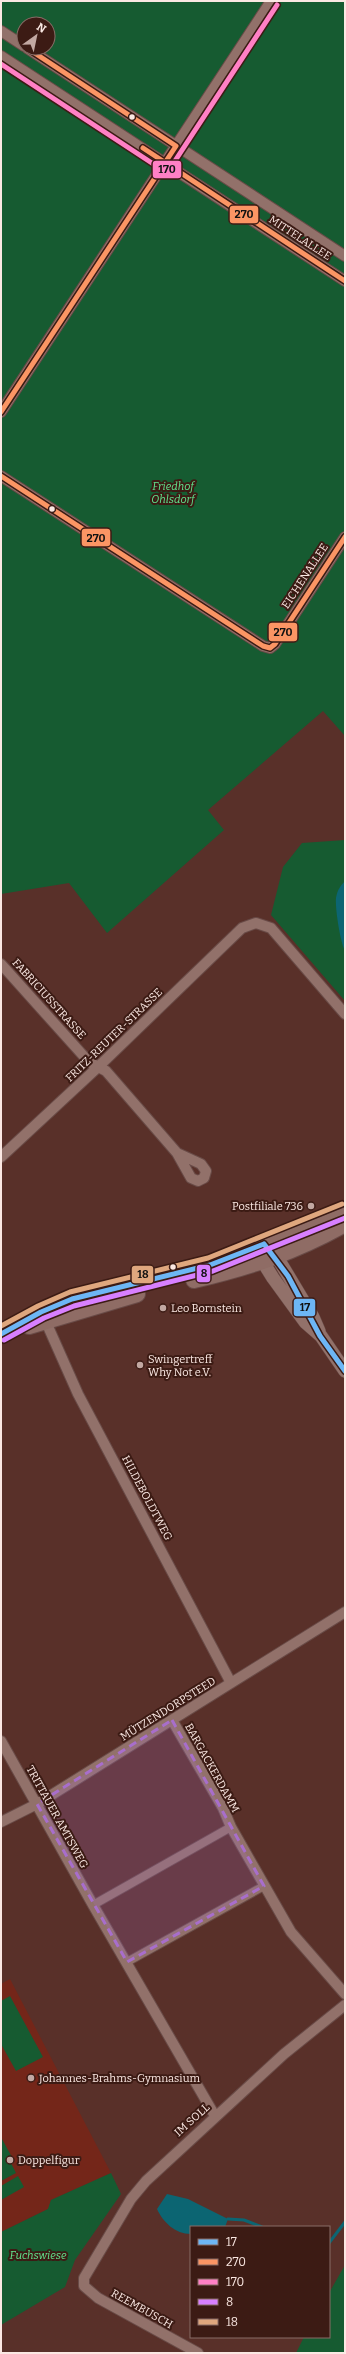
<svg xmlns="http://www.w3.org/2000/svg" width="346" height="2354" viewBox="0 0 346 2354" font-family="Bitter,serif">
	<style>
		.built { fill: #742619 }
		.green { fill: #165b31; fill-rule: evenodd }
		.water { fill: #0c6572 }
		.lines { fill: none; stroke-linecap: round; stroke-linejoin: round }
		.stream { stroke: #0c6572; stroke-width: 3 }
		.pedestrian-casing { stroke: #694b47; stroke-width: 10 }
		.minor-casing { stroke: #694b47; stroke-width: 12 }
		.tertiary-casing { stroke: #694b47; stroke-width: 14 }
		.primary-casing { stroke: #694b47; stroke-width: 18 }
		.pedestrian { stroke: #92716a; stroke-width: 8 }
		.minor { stroke: #92716a; stroke-width: 10 }
		.tertiary { stroke: #92716a; stroke-width: 13 }
		.primary { stroke: #8f6c65; stroke-width: 16 }
		.bus-1-casing { stroke: #3c1b14; stroke-width: 8 }
		.bus-2-casing { stroke: #3c1b14; stroke-width: 8 }
		.bus-3-casing { stroke: #3c1b14; stroke-width: 8 }
		.bus-4-casing { stroke: #3c1b14; stroke-width: 8 }
		.bus-5-casing { stroke: #3c1b14; stroke-width: 8 }
		.bus-1 { stroke: #6db6f5; stroke-width: 5 }
		.bus-2 { stroke: #fb9564; stroke-width: 5 }
		.bus-3 { stroke: #ff80c5; stroke-width: 5 }
		.bus-4 { stroke: #d880ff; stroke-width: 5 }
		.bus-5 { stroke: #dfa77e; stroke-width: 5 }
		.marked { fill: #a86ecc; fill-opacity: 0.2; stroke: #a86ecc; stroke-width: 3; stroke-dasharray: 8 5; stroke-linejoin: round }
		.bus-dot { fill: #fbe8e3; stroke: #3c1b14; stroke-width: 1.5 }
		.poi-dot { fill: #c2a8a2; stroke: #3c1b14; stroke-width: 1.5 }
		.labels { text-anchor: middle; dominant-baseline: central; stroke-width: 4; stroke-linejoin: round; paint-order: stroke }
		.street-label { font-size: 11px; fill: #fbe8e3; stroke: #3c1b14 }
		.park-label { font-size: 11px; font-style: italic; fill: #61e58f; stroke: #3c1b14 }
		.poi-label { font-size: 11px; fill: #fbe8e3; stroke: #3c1b14; text-anchor: start }
		.line-badge { stroke: #3c1b14; stroke-width: 1.5 }
		.pale-badge-label { font-size: 11px; text-anchor: middle; font-weight: bold; fill: #111 }
	</style>
	<rect width="100%" height="100%" fill="#593029"/>
	<!-- built -->
	<path class="built" d="M10,1979L111,2173L51,2200L48,2209L1,2232V1984Z"/>
	<!-- green -->
	<path class="green" d="M1,1H345V736L323,711L208,810L224,830L107,933L69,883L1,894ZM24,24H48V48H24Z
		M345,840V1001L271,915L283,867L302,843Z
		M10,1996L43,2057L16,2071L1,2044V2001Z
		M2,2139L13,2159L10,2161L16,2173L1,2181Z
		M111,2173L121,2194L75,2260L65,2287L1,2325V2232L48,2209L51,2200Z
		M18,2176L24,2187L1,2200V2186Z
		M345,2265V2353H296L304,2337H329V2293Z"/>
	<!-- water -->
	<path class="water" d="M345,881V951C340,941 335,908 336,898C337,891 340,886 345,881Z
		M167,2194L188,2199L228,2219L225,2227H191V2234C175,2234 163,2222 157,2209Z"/>
	<g class="lines">
		<!-- stream -->
		<path class="stream" d="M228,2219L244,2220L262,2227
			M329,2243L345,2222"/>
		<!-- pedestrian casing -->
		<g class="pedestrian-casing">
			<path id="pedestrian" d="M93,1905L231,1827
				M127,1962L264,1886"/>
		</g>
		<!-- minor casing -->
		<g class="minor-casing">
			<path id="minor" d="M1,31L24,46
				M27,48L345,256
				M1,56L345,281
				M1,412L271,1
				M1,476L263,646L270,648L275,644L345,537
				M1,964L89,1062L106,1071L177,1153
				M177,1153L201,1164L206,1171L204,1178L198,1181L191,1178Z
				M1,1157L98,1067L242,928L256,923L271,928L345,1014
				M46,1322L78,1394L231,1683
				M172,1720L223,1808L231,1827L291,1932L345,1994
				M1,1741L93,1905L215,2116
				M1,1822L37,1804L345,1612
				M198,2353L98,2298L84,2286V2278L131,2199L146,2181L284,2054L345,2005"/>
		</g>
		<!-- tertiary casing -->
		<g class="tertiary-casing">
			<path id="tertiary" d="M269,1249L277,1257L313,1317L319,1331
				M264,1251L263,1262L273,1278L305,1322L321,1336L345,1371"/>
		</g>
		<!-- primary casing -->
		<g class="primary-casing">
			<path id="primary" d="M194,1280C250,1267 295,1252 345,1224
				M29,1326L137,1294
				M1,1334L41,1312L72,1299L210,1265L345,1210"/>
		</g>
		<!-- pedestrian -->
		<use href="#pedestrian" class="pedestrian"/>
		<!-- minor -->
		<use href="#minor" class="minor"/>
		<!-- tertiary -->
		<use href="#tertiary" class="tertiary"/>
		<!-- primary -->
		<use href="#primary" class="primary"/>
		<!-- bus-1 casing -->
		<g class="bus-1-casing">
			<path id="bus-1" d="M264,1244L288,1276L320,1336L345,1371
				M1,1334L41,1312L72,1299L210,1265L264,1244"/>
		</g>
		<!-- bus-2 casing -->
		<g class="bus-2-casing">
			<path id="bus-2" d="M143,148L345,281
				M1,412L176,146L27,48
				M1,476L263,646L270,648L275,644L345,537"/>
		</g>
		<!-- bus-3 casing -->
		<g class="bus-3-casing">
			<path id="bus-3" d="M1,64L161,169L166,170L171,167L277,5"/>
		</g>
		<!-- bus-4 casing -->
		<g class="bus-4-casing">
			<path id="bus-4" d="M4,1340L44,1318L74,1306L213,1271L345,1218"/>
		</g>
		<!-- bus-5 casing -->
		<g class="bus-5-casing">
			<path id="bus-5" d="M1,1326L38,1306L70,1292L208,1258L342,1204"/>
		</g>
		<!-- bus-1 -->
		<use href="#bus-1" class="bus-1"/>
		<!-- bus-2 -->
		<use href="#bus-2" class="bus-2"/>
		<!-- bus-3 -->
		<use href="#bus-3" class="bus-3"/>
		<!-- bus-4 -->
		<use href="#bus-4" class="bus-4"/>
		<!-- bus-5 -->
		<use href="#bus-5" class="bus-5"/>
	</g>
	<!-- marked area -->
	<path class="marked" d="M172,1720L264,1886L127,1962L37,1804Z"/>
	<!-- markers -->
	<g class="bus-dot">
		<circle cx="132" cy="117" r="3.5"/>
		<circle cx="52" cy="509" r="3.5"/>
		<circle cx="173" cy="1267" r="3.5"/>
	</g>
	<g class="poi-dot">
		<circle cx="311" cy="1206" r="4"/>
		<circle cx="163" cy="1308" r="4"/>
		<circle cx="140" cy="1365" r="4"/>
		<circle cx="31" cy="2078" r="4"/>
		<circle cx="10" cy="2160" r="4"/>
	</g>
	<g class="labels">
		<!-- street labels -->
		<g class="street-label">
			<text transform="translate(300 238) rotate(33)">MITTELALLEE</text>
			<text transform="translate(305 576) rotate(-57)">EICHENALLEE</text>
			<text transform="translate(49 999) rotate(48)">FABRICIUSSTRASSE</text>
			<text transform="translate(114 1035) rotate(-44)">FRITZ-REUTER-STRASSE</text>
			<text transform="translate(147 1498) rotate(62)">HILDEBOLDTWEG</text>
			<text transform="translate(168 1709) rotate(-32)">MÜTZENDORPSTEED</text>
			<text transform="translate(212 1768) rotate(61)">BARGACKERDAMM</text>
			<text transform="translate(57 1817) rotate(61)">TRITTAUER AMTSWEG</text>
			<text transform="translate(192 2120) rotate(-42)">IM SOLL</text>
			<text transform="translate(142 2309) rotate(29)">REEMBUSCH</text>
		</g>
		<!-- park labels -->
		<g class="park-label">
			<text x="173" y="486">Friedhof<tspan x="173" dy="13">Ohlsdorf</tspan></text>
			<text x="38" y="2255">Fuchswiese</text>
		</g>
		<!-- poi labels -->
		<g class="poi-label">
			<text x="303" y="1206" text-anchor="end">Postfiliale 736</text>
			<text x="171" y="1308">Leo Bornstein</text>
			<text x="148" y="1359">Swingertreff<tspan x="148" dy="13">Why Not e.V.</tspan></text>
			<text x="39" y="2078">Johannes-Brahms-Gymnasium</text>
			<text x="18" y="2160">Doppelfigur</text>
		</g>
	</g>
	<g class="line-badge">
		<rect x="152" y="160" width="30" height="19" rx="4" fill="#ff80c5"/>
		<rect x="229" y="205" width="30" height="19" rx="4" fill="#fb9564"/>
		<rect x="81" y="528" width="30" height="19" rx="4" fill="#fb9564"/>
		<rect x="268" y="622" width="30" height="20" rx="4" fill="#fb9564"/>
		<rect x="196" y="1264" width="15" height="19" rx="4" fill="#d880ff"/>
		<rect x="131" y="1265" width="23" height="19" rx="4" fill="#dfa77e"/>
		<rect x="293" y="1298" width="23" height="19" rx="4" fill="#6db6f5"/>
	</g>
	<g class="pale-badge-label">
		<text x="167" y="173">170</text>
		<text x="244" y="218">270</text>
		<text x="96" y="542">270</text>
		<text x="283" y="636">270</text>
		<text x="204" y="1277">8</text>
		<text x="143" y="1278">18</text>
		<text x="305" y="1311">17</text>
	</g>
	<!-- border -->
	<rect width="346" height="2354" fill="none" stroke="#fbe8e3" stroke-width="4"/>
	<!-- legend -->
	<rect x="190" y="2226" width="140" height="112" fill="#3c1b14" stroke="#886d67"/>
	<rect x="198" y="2239" width="20" height="6" fill="#6db6f5" stroke="#886d67"/>
	<text x="226" y="2246" font-size="12" fill="#fbe8e3">17</text>
	<rect x="198" y="2259" width="20" height="6" fill="#fb9564" stroke="#886d67"/>
	<text x="226" y="2266" font-size="12" fill="#fbe8e3">270</text>
	<rect x="198" y="2279" width="20" height="6" fill="#ff80c5" stroke="#886d67"/>
	<text x="226" y="2286" font-size="12" fill="#fbe8e3">170</text>
	<rect x="198" y="2299" width="20" height="6" fill="#d880ff" stroke="#886d67"/>
	<text x="226" y="2306" font-size="12" fill="#fbe8e3">8</text>
	<rect x="198" y="2319" width="20" height="6" fill="#dfa77e" stroke="#886d67"/>
	<text x="226" y="2326" font-size="12" fill="#fbe8e3">18</text>
	<!-- north arrow -->
	<g transform="translate(36 36) rotate(33)"><circle r="19" fill="#3c1b14" stroke="#886d67"/>
	<path d="M0-3L7 15L0 10L-7 15Z" fill="#c2a8a2"/>
	<text y="-6" font-size="11" font-weight="bold" text-anchor="middle" fill="#fbe8e3">N</text>
	</g>
</svg>
